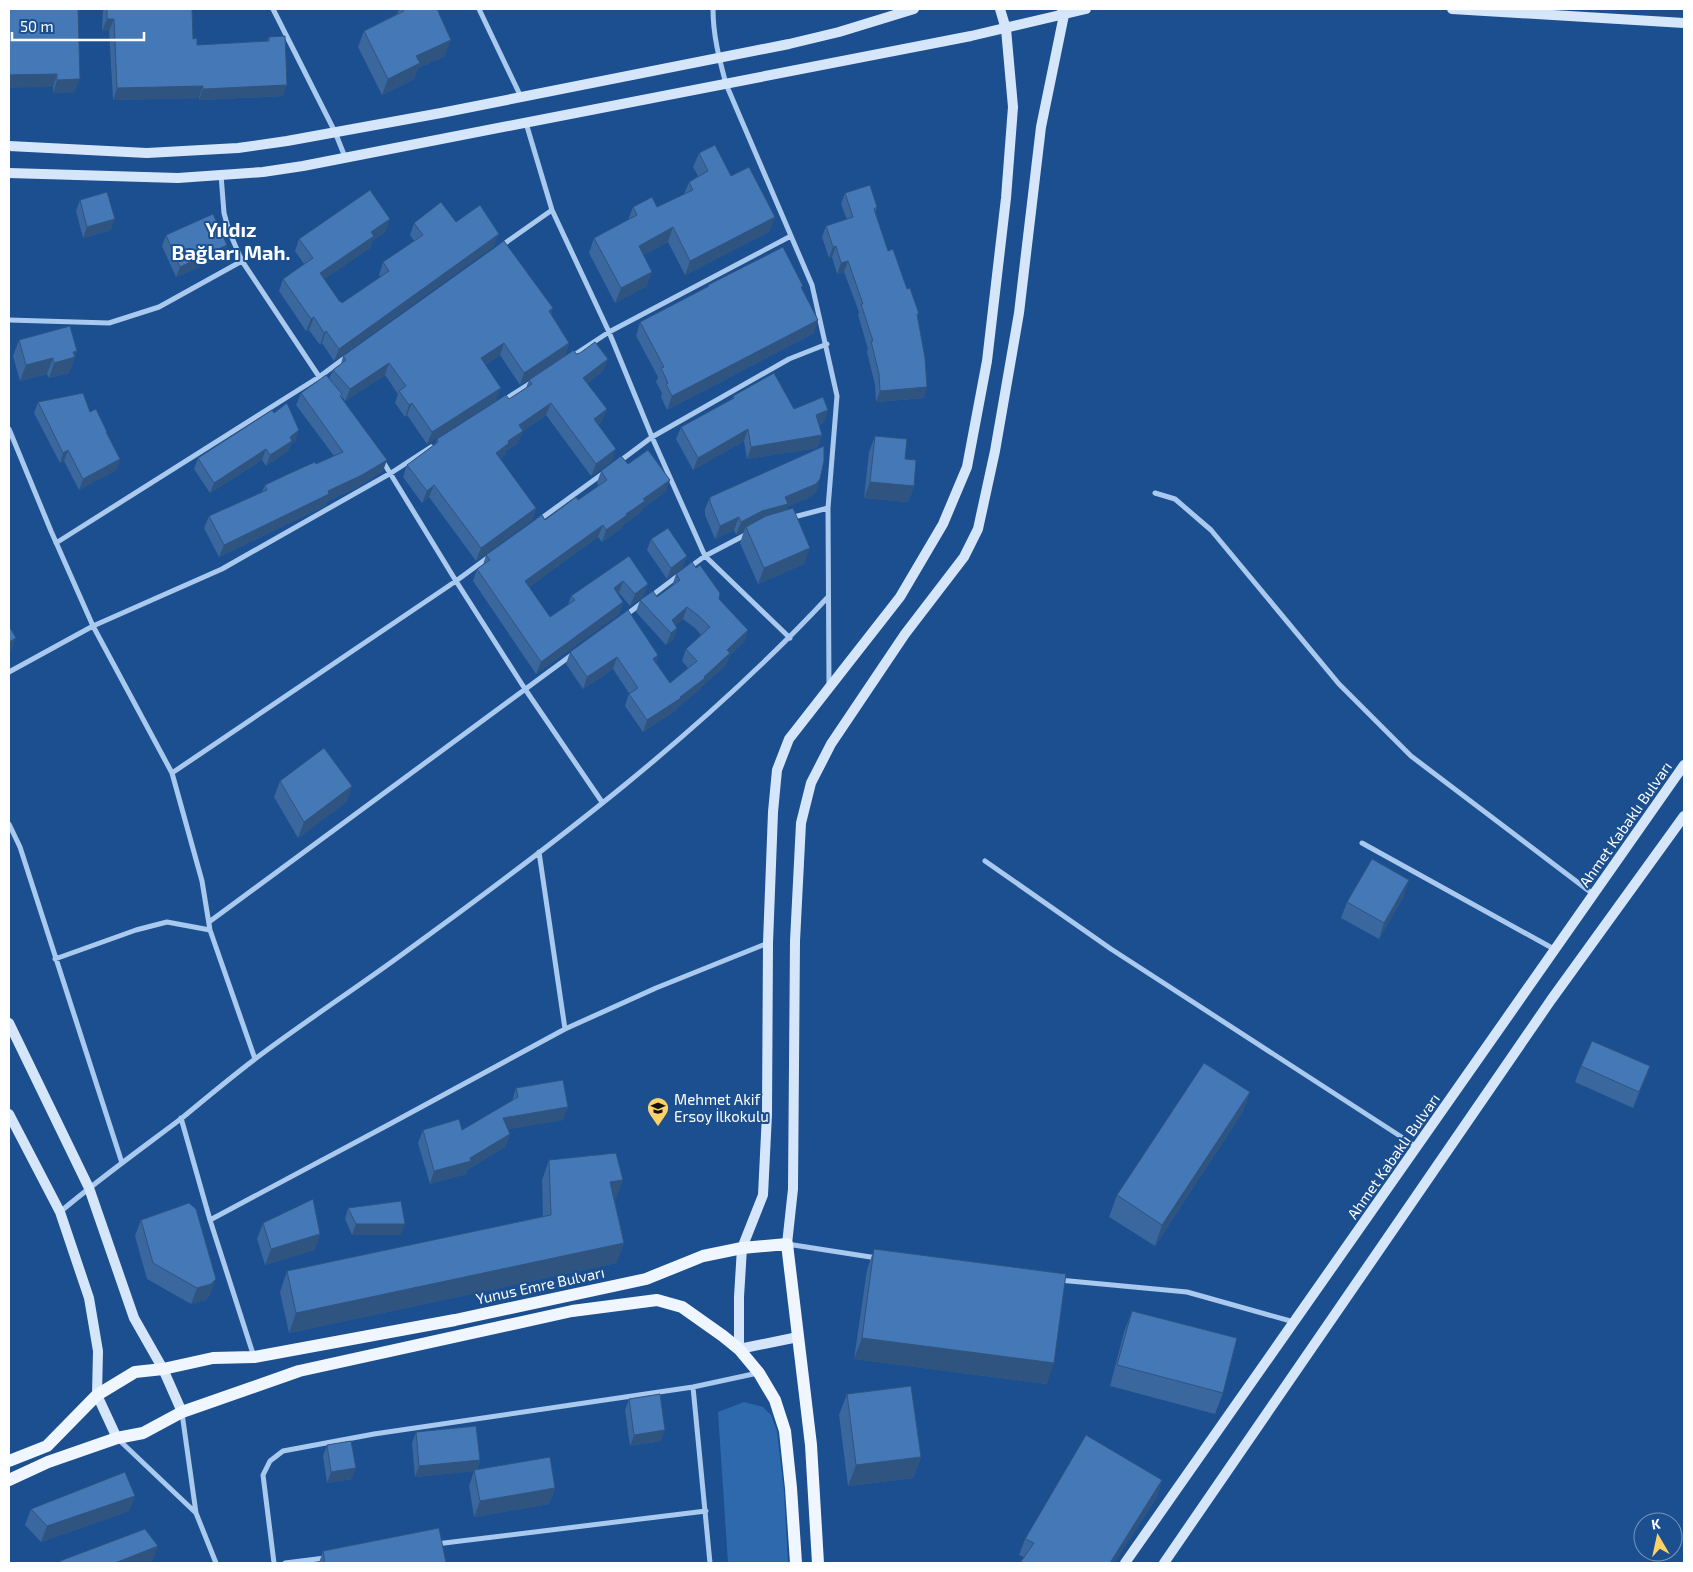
<svg xmlns="http://www.w3.org/2000/svg" width="1693" height="1572" viewBox="0 0 1693 1572" font-family="'Exo 2',sans-serif">
	<style>
		.green { fill: #2e69ad }
		.lines { fill: none; stroke-linecap: round; stroke-linejoin: round }
		.street { stroke: #a9c9ee; stroke-width: 5 }
		.secondary { stroke: #d6e6fa; stroke-width: 10 }
		.primary { stroke: #f0f6ff; stroke-width: 12 }
		.wall { fill: #3a679d }
		.shaded-wall { fill: #305480 }
		.building { fill: #4478b7; stroke: #305480 }
		.labels { text-anchor: middle; dominant-baseline: central; stroke-width: 4; stroke-linejoin: round; paint-order: stroke }
		.street-label { font-size: 15px; fill: #fff; stroke: #1b4f8f }
		.poi-label { font-size: 15px; fill: #fff; stroke: #1b4f8f; text-anchor: start }
		.district-label { font-size: 20px; font-weight: bold; fill: #fff; stroke: #1b4f8f }
	</style>
	<rect width="100%" height="100%" fill="#1b4f8f"/>
	<!-- green -->
	<path class="green" d="M744,1402L763,1407L771,1415L777,1431L784,1491L788,1563H728L718,1412Z"/>
	<g class="lines">
		<!-- street -->
		<path class="street" d="M273,9L335,132L345,157
			M479,9L521,97
			M713,9C713,35 719,58 726,84L812,285L837,396L828,508L829,686
			M526,123L552,210L609,332L652,437L705,556L790,638
			M221,175L224,213L229,231L242,261L324,384
			M501,246L552,210
			M9,320L109,323L159,307L242,261
			M571,357L609,332L791,236
			M504,400L532,382
			M9,429L51,531L93,626L172,773L202,881L210,930L255,1059
			M382,460L456,581L525,689L602,802
			M620,461L652,437L789,359L827,344
			M1155,493L1175,499L1211,530L1339,684L1411,756L1593,894
			M790,518L828,508
			M539,520L605,472
			M56,543L319,377L346,357
			M690,567L705,556L747,534
			M650,597L679,575
			M626,615L643,602
			M9,672L93,626L222,569L391,473L431,447
			M172,773L456,581L490,556
			M9,824L20,847L122,1163
			M1362,843L1554,949
			M539,852L565,1029
			M985,861L1111,949L1417,1147
			M209,922L573,654
			M55,959L136,930L167,922L210,930
			M181,1118L210,1220L254,1357
			M60,1212C99,1179 141,1149 182,1118C206,1098 230,1078 255,1059C304,1022 355,989 404,953C553,845 703,731 828,597
			M210,1220L388,1125L565,1029L656,988L768,943
			M787,1244L877,1258
			M1059,1280L1187,1292L1294,1322
			M693,1387L710,1563
			M182,1413L196,1513L216,1563
			M118,1439L196,1513
			M436,1544L706,1511
			M274,1563L263,1475L270,1461L283,1451L374,1434L693,1387L758,1373
			M285,1563L325,1558"/>
		<!-- secondary -->
		<path class="secondary" d="M1452,9L1684,23
			M9,146L147,153L238,148L287,141L441,113L789,44L839,32L914,9
			M9,173L178,178L263,172L303,166L971,36L1086,9
			M9,1023L89,1188L134,1318L163,1369L182,1412
			M9,1114L60,1212L89,1298L98,1351L97,1395L117,1438
			M787,1244L793,1189L795,941L801,823L811,783L831,744L905,634L964,557L978,529L995,451L1019,313L1041,127L1064,15L1062,9
			M798,1337L739,1349V1297L742,1248L763,1195L767,1114L768,943L773,812L777,770L789,739L900,597L943,524L967,467L987,361L1006,198L1013,107L1006,29L1000,9
			M1125,1563L1684,765
			M1164,1563L1551,1000L1684,816"/>
		<!-- primary -->
		<path class="primary" d="M9,1461L47,1446L97,1395L135,1372L163,1369L213,1358L254,1357L455,1320L646,1279L703,1256L742,1248L787,1244L811,1445L818,1563
			M9,1480L48,1462L117,1438L143,1433L182,1412L299,1371L572,1311L657,1300L682,1307L723,1336L739,1349L759,1373L775,1400L785,1431L791,1488L796,1563"/>
	</g>
	<!-- wall -->
	<path class="wall" d="M9,9L75,92L53,93V87Z
		M103,9H192L193,39L197,45L267,41L269,37L283,96L199,100V98L113,100L109,31H102Z
		M399,9H437L445,56L418,68L414,79L382,95L358,47L364,31L397,14Z
		M699,153L731,176L775,217L769,232L685,275L668,242L643,255L647,286L615,303L589,253L594,238L628,220L633,207H657L684,194L689,182L698,176L693,167Z
		M845,193L877,207L875,213L888,251L917,317L924,398L876,402L875,385L867,352L868,349L858,315L859,312L844,272L837,274L832,257L829,258L822,237L826,226L847,220L841,204Z
		M80,200L111,230L83,238L76,211Z
		M456,222L494,246L334,361L322,343L320,345L309,330L306,331L279,291L283,279L304,264L295,251L299,239L386,231L372,241L370,248L324,279L340,302L342,303L381,277L379,275L383,262L414,241L410,235L414,223Z
		M166,235L227,245L224,256L176,277L162,246Z
		M708,285L802,290L814,333L667,410L661,397L662,393L656,382L658,377L636,336L640,322L707,287Z
		M553,308L551,315L569,343L565,355L520,385L500,355L485,365L496,400L427,444L407,415L405,417L395,403L398,394L385,375L345,401L342,397L341,398L383,471L358,487L326,502L325,506L219,557L204,528L209,516L262,492L265,485L334,456L296,405L301,393L329,379L333,370L341,364L343,356Z
		M19,340L77,351L69,373L49,378L47,374L20,381L13,356Z
		M576,354L608,359L603,371L587,383L607,409L602,421L598,425L612,461L591,476L546,415L523,431L518,443L506,451L505,455L500,459L536,508L532,520L476,561L429,497L422,503L403,477L407,465L435,444L437,439L509,399L526,388L529,380Z
		M733,396L794,409L828,410L824,422L819,425L822,435L817,448L747,459L744,441L693,470L676,439L681,427L732,399Z
		M38,402L90,412L107,432V434L120,459L116,470L79,490L64,461L60,463L34,413Z
		M875,436L905,459L914,486L908,502L864,498L869,452Z
		M296,441L291,444L288,451L266,466L262,460L210,493L194,469L198,458Z
		M628,464L670,480L665,492L642,509L640,513L623,525L622,528L602,542L598,537L529,587L550,617L568,605L571,596L629,556L648,584L643,596L630,606L619,593L618,594L623,602L619,614L536,674L473,581L477,569L483,565L486,555L578,500L598,486L597,483L601,471Z
		M820,479L816,492L811,496L787,507L786,511L804,564L758,584L740,543L744,531L736,535L734,530L715,539L705,515V509L710,497Z
		M651,539L683,567L667,579L647,550Z
		M676,574L719,599L748,630L744,642L729,656L726,665L701,687L700,689L677,708L676,710L643,732L625,706L629,693L613,669L583,689L566,664L570,652L658,655L656,662L670,683L688,668L682,661L686,649L701,635L695,628L683,619L675,625L677,628L673,640L666,645L636,612L640,600L657,597L672,586Z
		M280,781L352,786L346,802L298,838L274,797Z
		M1404,896L1379,939L1341,918L1347,902Z
		M1581,1066H1650L1644,1082L1633,1108L1575,1082Z
		M516,1088L563,1120L508,1129L510,1134L505,1147L467,1170L466,1174L430,1184L418,1143L423,1130H462L512,1101Z
		M1250,1092L1242,1113L1155,1246L1109,1217L1117,1195Z
		M549,1160L615,1201L624,1243L616,1263L289,1333L280,1292L287,1271L543,1217L542,1180Z
		M348,1208L401,1235H352L345,1219Z
		M141,1220L210,1295L205,1300L191,1304L147,1279L135,1236Z
		M263,1223L320,1234L314,1250L265,1265L257,1239Z
		M874,1249L1047,1384L854,1359L867,1270Z
		M1132,1311L1223,1393L1215,1414L1110,1386L1124,1332Z
		M847,1394L921,1457L913,1478L848,1486L839,1415Z
		M629,1399L661,1441L630,1446L625,1410Z
		M416,1432L480,1460L477,1470L555,1488L549,1504L474,1517L469,1486L474,1471L415,1477L412,1443Z
		M327,1445L352,1479L327,1483L323,1456Z
		M1162,1480L1157,1497L1114,1563H1020L1024,1557L1019,1555L1025,1539Z
		M135,1496L129,1511L41,1542L25,1525L31,1509Z
		M323,1551L446,1563H319Z"/>
	<!-- shaded-wall -->
	<path class="shaded-wall" d="M107,19H114L109,31H102Z
		M451,40L445,56L418,68L414,79L382,95L388,79L416,56Z
		M57,74L53,87L9,88V75Z
		M80,79L75,92L53,93L57,80Z
		M287,85L283,96L199,100L203,89Z
		M203,86L199,98L113,100L117,88Z
		M775,217L769,232L685,275L690,261Z
		M115,219L111,230L83,238L87,227Z
		M390,219L386,231L372,241L370,248L315,285L320,273L371,232Z
		M673,227L668,242L633,261L639,246Z
		M499,234L494,246L334,361L339,349Z
		M227,245L224,256L176,277L180,267Z
		M836,246L832,257L829,258L833,247Z
		M848,261L844,272L837,274L841,263Z
		M652,272L647,286L615,303L621,288Z
		M553,308L549,320V311Z
		M314,317L309,330L306,331L311,319Z
		M818,320L814,333L667,410L672,396Z
		M326,331L322,343L320,345L324,333Z
		M504,343L500,355L477,370L481,358Z
		M569,343L565,355L520,385L524,373Z
		M77,351L69,373L49,378L54,363L73,352Z
		M53,358L47,374L20,381L26,365Z
		M608,359L603,371L578,390L583,378Z
		M389,363L385,375L345,401L350,389Z
		M927,387L924,398L876,402L880,391Z
		M501,388L496,400L427,444L432,432Z
		M412,403L407,415L405,417L409,405Z
		M551,403L546,415L523,431L518,443L506,451L505,455L491,465L496,453L508,441L519,425Z
		M607,409L602,421L590,431L594,419Z
		M828,410L824,422L811,428L816,415Z
		M748,429L744,441L693,470L698,458Z
		M299,430L296,441L291,444L288,451L266,466L270,455L290,437Z
		M822,435L817,448L747,459L751,447Z
		M266,449L262,460L210,493L214,483Z
		M616,449L612,461L591,476L596,464Z
		M68,450L64,461L60,463L63,453Z
		M120,459L116,470L79,490L83,479Z
		M387,460L383,471L358,487L326,502L325,506L219,557L224,545Z
		M820,479L816,492L811,496L787,507L784,516L746,527L744,531L736,535L741,522Z
		M670,480L665,492L642,509L640,513L623,525L622,528L602,542L606,530L643,499Z
		M870,482L914,486L908,502L864,498Z
		M434,485L429,497L422,503L427,491Z
		M536,508L532,520L476,561L481,548Z
		M739,517L734,530L715,539L720,526Z
		M603,525L598,537L521,593L525,581Z
		M810,548L804,564L758,584L764,568Z
		M687,556L683,567L667,579L671,568Z
		M623,581L619,593L610,600L614,588Z
		M648,584L643,596L630,606L635,594Z
		M623,602L619,614L536,674L541,662Z
		M687,607L683,619L669,631L672,620Z
		M677,628L673,640L666,645L671,633Z
		M748,630L744,642L729,656L726,665L701,687L700,689L677,708L676,710L643,732L647,720L680,697L704,677L727,650Z
		M16,638L12,649L9,651V642Z
		M658,655L654,667L653,659Z
		M617,657L613,669L583,689L587,677Z
		M352,786L346,802L298,838L304,822Z
		M1409,880L1404,896L1379,939L1384,923Z
		M1650,1066L1644,1082L1633,1108L1639,1092Z
		M1250,1092L1242,1113L1155,1246L1162,1225Z
		M568,1107L563,1120L499,1131L503,1118Z
		M510,1134L505,1147L467,1170L466,1174L430,1184L434,1171L470,1158Z
		M623,1180L615,1201L603,1203L610,1182Z
		M356,1224H405L401,1235H352Z
		M320,1234L314,1250L265,1265L271,1249Z
		M624,1243L616,1263L289,1333L296,1313Z
		M216,1279L210,1295L205,1300L191,1304L197,1288Z
		M862,1338L1054,1363L1047,1384L854,1359Z
		M665,1430L661,1441L630,1446L634,1435Z
		M921,1457L913,1478L848,1486L856,1465Z
		M480,1460L476,1471L415,1477L419,1466Z
		M356,1468L352,1479L327,1483L331,1472Z
		M1162,1480L1157,1497L1114,1563H1110Z
		M555,1488L549,1504L474,1517L480,1501Z
		M135,1496L129,1511L41,1542L47,1526Z
		M158,1546L152,1562L150,1563H115Z"/>
	<!-- building -->
	<path class="building" d="M9,9H78L80,79L57,80V74L9,75Z
		M107,9H192L193,39L197,38V45L269,41V37L285,36L287,85L203,89V86L117,88L114,19H107Z
		M403,9H437L451,40L416,56L420,63L388,79L364,31L404,11Z
		M715,145L731,176L749,167L775,217L690,261L673,227L639,246L652,272L621,288L594,238L637,215L633,207L652,197L657,207L693,190L689,182L708,171L699,153Z
		M870,185L877,207L874,209L888,251L893,249L907,289L910,288L919,314H917L925,358L927,387L880,391L879,374L871,341H873L861,304H863L848,261L841,263L836,246L833,247L826,226L853,217L845,193Z
		M370,190L390,219L371,232L374,236L320,273L340,302L341,301L342,303L389,271L383,262L423,235L414,223L441,202L456,222L480,205L499,234L339,349L326,331L324,333L314,317L311,319L283,279L313,258L299,239Z
		M107,192L115,219L87,227L80,200Z
		M213,214L227,245L180,267L166,235Z
		M504,241L553,308L549,311L569,343L524,373L504,343L481,358L501,388L432,432L412,403L409,405L399,391L406,386L389,363L350,389L333,370L346,360L343,356Z
		M783,247L803,286L801,287L818,320L672,396L666,384L668,383L661,368L664,367L640,322L709,286L708,285Z
		M70,326L77,351L73,352L75,357L54,363L53,358L26,365L19,340Z
		M595,342L608,359L583,378L607,409L594,419L616,449L596,464L551,403L519,425L523,431L508,441L509,443L496,453L536,508L481,548L434,485L427,491L407,465L438,442L437,439L506,395L509,399L532,384L529,380L574,350L576,354L580,353Z
		M774,373L794,409L823,397L828,410L816,415L822,435L751,447L748,429L698,458L681,427L734,398L733,396Z
		M326,375L342,394L340,396L387,460L362,475L328,491L329,494L224,545L209,516L267,490L265,485L286,475L315,462L316,464L343,452L301,393Z
		M83,393L90,412L96,409L107,432H106L120,459L83,479L68,450L63,453L38,402Z
		M287,403L299,430L290,437L292,441L270,455L266,449L214,483L198,458L272,410L274,413Z
		M875,436L907,439L905,459L916,460L914,486L870,482Z
		M824,446V461L820,479L816,484L785,497L788,504L762,511L741,522L739,517L720,526L710,502V497Z
		M648,450L670,480L643,499L645,501L626,514L627,515L606,530L603,525L525,581L550,617L575,600L571,596L629,556L648,584L635,594L623,581L614,588L623,602L541,662L477,569L490,560L486,555L542,515L545,520L576,497L578,500L607,480L601,471L621,456L628,464Z
		M793,508L810,548L764,568L746,527L766,516Z
		M668,528L687,556L671,568L651,539Z
		M692,562L696,568L700,565L720,593L719,599L748,630L727,650L730,653L704,677L705,678L680,697L681,698L647,720L629,694L638,688L617,657L587,677L570,652L628,610L658,655L653,659L670,683L697,661L686,649L710,627L699,616L687,607L672,620L677,628L671,633L640,600L653,591L657,597L680,580L676,574Z
		M9,626L16,638L9,642Z
		M324,748L352,786L304,822L280,781Z
		M1372,859L1409,880L1384,923L1347,902Z
		M1592,1041L1650,1066L1639,1092L1581,1066Z
		M1204,1063L1250,1092L1162,1225L1117,1195Z
		M563,1080L568,1107L503,1118L510,1134L470,1158L471,1161L434,1171L423,1130L459,1119L462,1130L518,1097L516,1088Z
		M616,1153L623,1180L610,1182L624,1243L296,1313L287,1271L551,1215L549,1160Z
		M313,1199L320,1234L271,1249L263,1223Z
		M401,1201L405,1224H356L348,1208Z
		M189,1203L196,1209L216,1279L211,1284L197,1288L153,1263L141,1220Z
		M874,1249L1066,1274L1054,1363L862,1338Z
		M1132,1311L1237,1338L1223,1393L1117,1365Z
		M911,1386L921,1457L856,1465L847,1394Z
		M660,1394L665,1430L634,1435L629,1399Z
		M476,1426L480,1460L419,1466L416,1432Z
		M1086,1435L1162,1480L1110,1563H1020L1034,1543L1025,1539Z
		M351,1441L356,1468L331,1472L327,1445Z
		M550,1457L555,1488L480,1501L474,1470Z
		M125,1472L135,1496L47,1526L31,1509Z
		M439,1528L446,1563H325L323,1551Z
		M145,1529L158,1546L115,1563H61L60,1561Z"/>
	<!-- icons -->
	<defs>
		<g id="school-pin" transform="scale(1.125)"><path d="M0 17L-7.5 6A9.5 9.5 0 1 1 7.5 6Z" fill="#ffd166" stroke="#1b4f8f"/><path d="M0-5L7-2L0 1L-7-2ZM-4 1L0 2.5L4 1V4Q0 6-4 4Z" fill="#111"/></g>
	</defs>
	<g fill-rule="evenodd">
		<use href="#school-pin" x="658" y="1108"/>
	</g>
	<g class="labels">
		<!-- street labels -->
		<g class="street-label">
			<text transform="translate(1625 824) rotate(-55)">Ahmet Kabaklı Bulvarı</text>
			<text transform="translate(1393 1156) rotate(-55)">Ahmet Kabaklı Bulvarı</text>
			<text transform="translate(540 1285) rotate(-12)">Yunus Emre Bulvarı</text>
		</g>
		<!-- poi labels -->
		<g class="poi-label">
			<text x="674" y="1099">Mehmet Akif<tspan x="674" dy="17">Ersoy İlkokulu</tspan></text>
		</g>
		<!-- district labels -->
		<g class="district-label">
			<text x="231" y="229">Yıldız<tspan x="231" dy="23">Bağları Mah.</tspan></text>
		</g>
	</g>
	<!-- border -->
	<rect width="1693" height="1572" fill="none" stroke="#ffffff" stroke-width="20"/>
	<!-- north arrow -->
	<g transform="translate(1658 1537) rotate(351)"><circle r="24" fill="#1b4f8f" stroke="#7695bc"/>
	<path d="M0-4L9 19L0 12L-9 19Z" fill="#ffd166"/>
	<text y="-8" font-size="14" font-weight="bold" text-anchor="middle" fill="#ffffff">K</text>
	</g>
	<!-- scale -->
	<path d="M12 32v8h132v-8" fill="none" stroke="#ffffff" stroke-width="2.5"/>
	<text x="20" y="32" font-size="15" fill="#ffffff" stroke="#1b4f8f" stroke-width="4" paint-order="stroke">50 m</text>
</svg>
